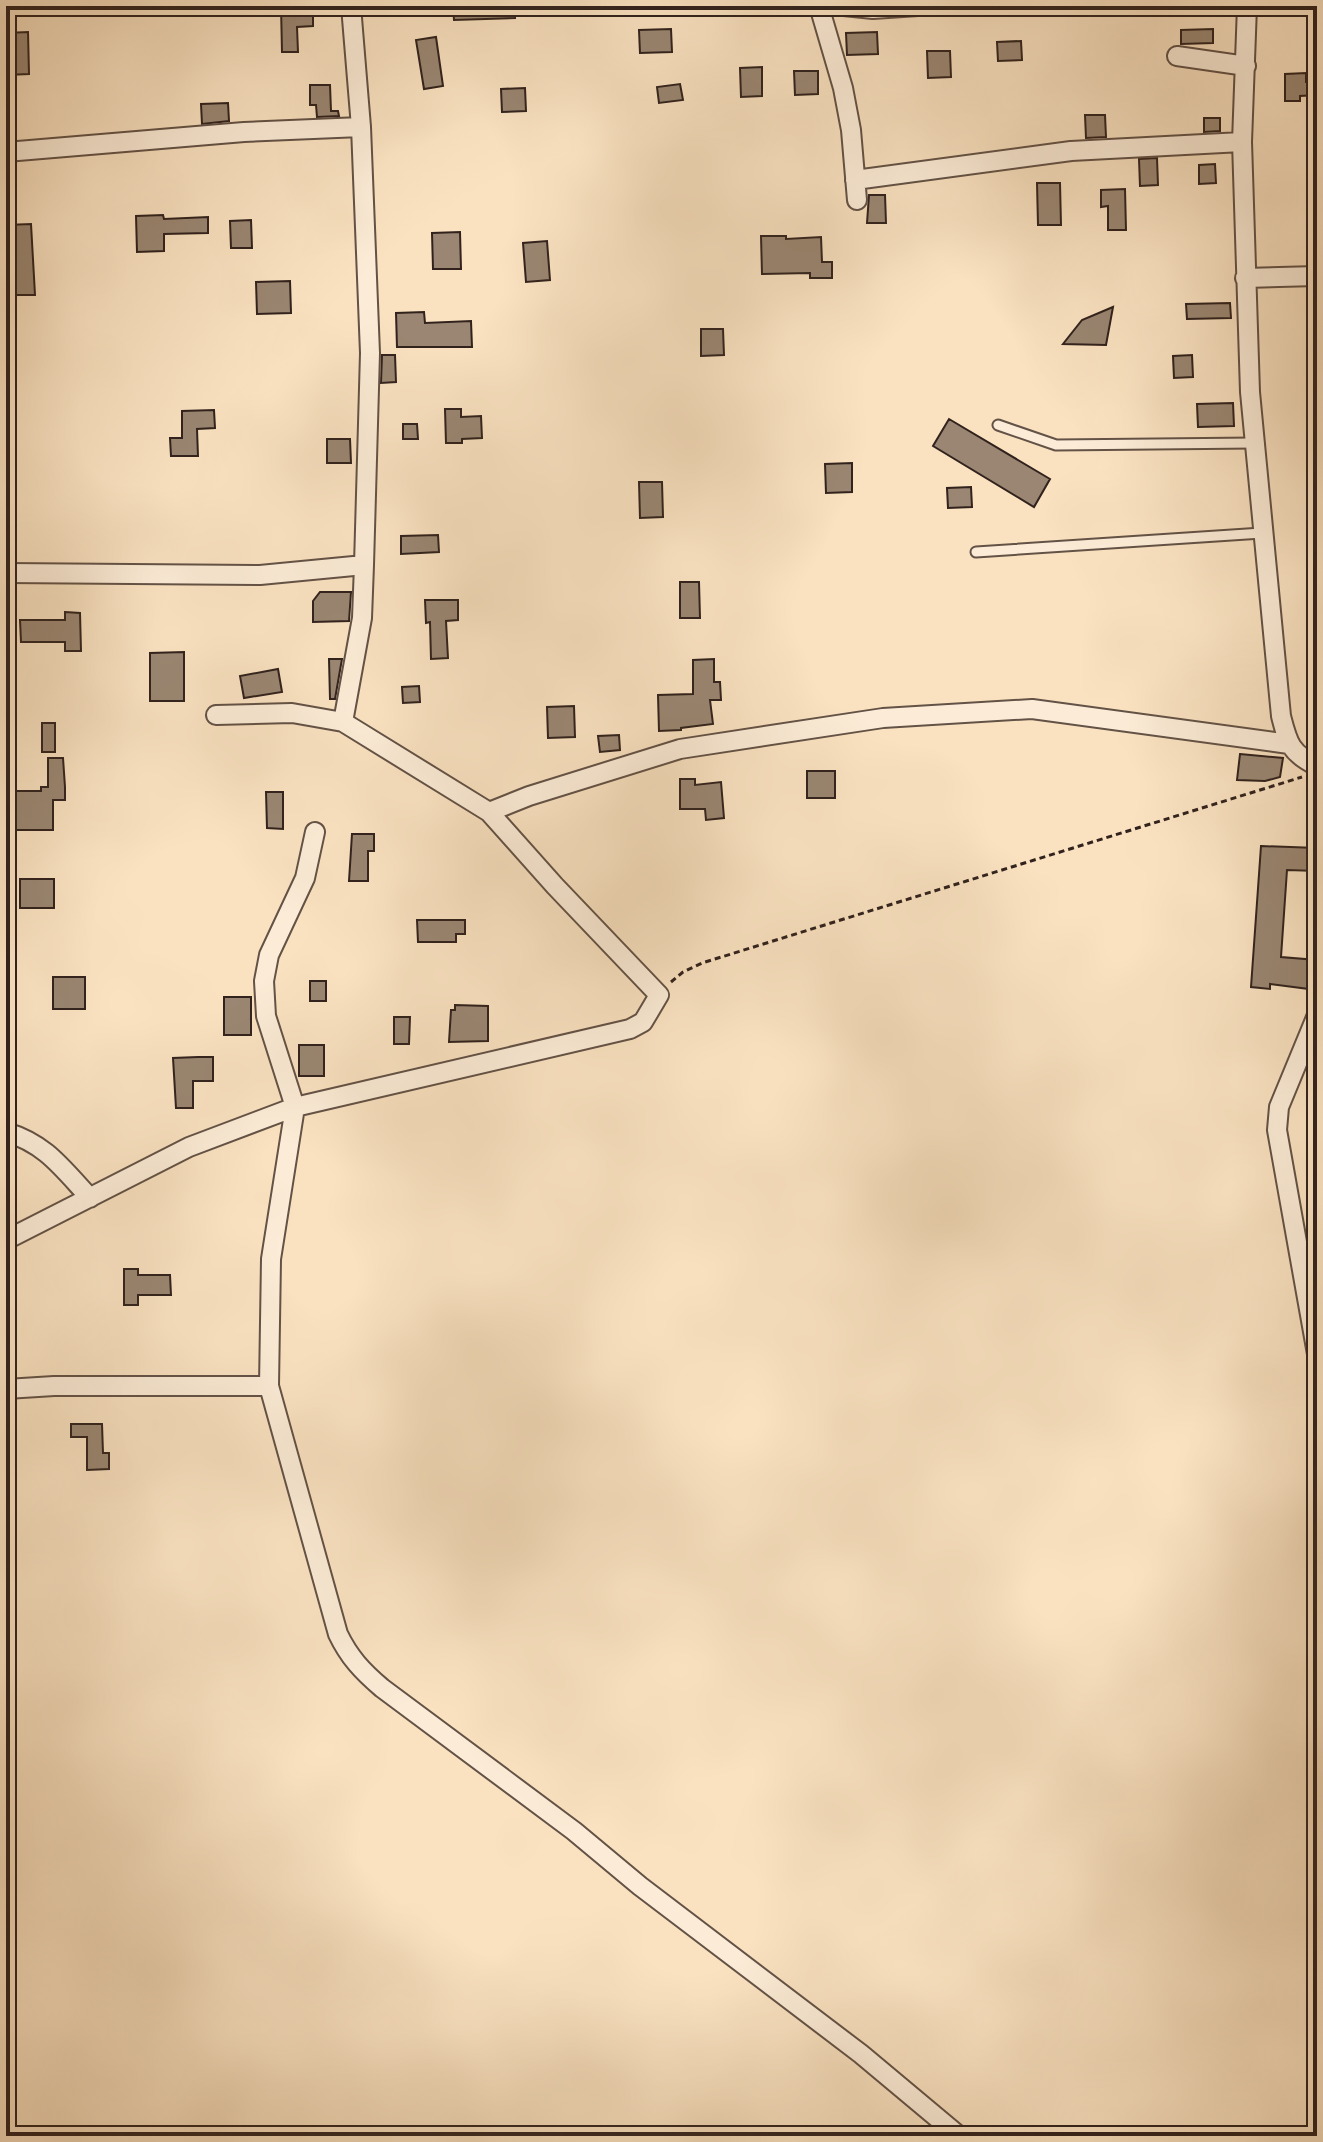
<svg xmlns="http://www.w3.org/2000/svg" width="1323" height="2142" viewBox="0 0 1323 2142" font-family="Cardo,serif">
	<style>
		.building { fill: #9a8672; stroke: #31221d; stroke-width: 2 }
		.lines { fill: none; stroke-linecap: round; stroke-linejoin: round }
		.service-casing { stroke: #635246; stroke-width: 13 }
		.minor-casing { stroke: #635246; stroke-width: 22 }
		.path { stroke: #31221d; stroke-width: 3; stroke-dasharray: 6 4; stroke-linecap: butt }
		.service { stroke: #fcecd7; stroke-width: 9 }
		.minor { stroke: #fcecd7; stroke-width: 18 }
	</style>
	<rect width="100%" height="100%" fill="#fae2c1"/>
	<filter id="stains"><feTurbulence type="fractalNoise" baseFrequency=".0025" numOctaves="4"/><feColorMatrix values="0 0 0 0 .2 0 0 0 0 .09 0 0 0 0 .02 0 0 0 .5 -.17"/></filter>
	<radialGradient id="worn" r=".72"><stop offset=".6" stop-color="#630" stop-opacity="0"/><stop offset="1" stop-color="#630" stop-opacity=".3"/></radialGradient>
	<!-- building -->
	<path class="building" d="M281,6H313V26L297,27L298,52H282Z
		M453,6H515V18L454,20Z
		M671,29L672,52L640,53L639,30Z
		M1213,29V43L1181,44V30Z
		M28,32L29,74L6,75V33Z
		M877,32L878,54L847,55L846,33Z
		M436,37L443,86L424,89L416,40Z
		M1021,41L1022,60L998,61L997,42Z
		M927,51H950L951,77L928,78Z
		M762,67V96L741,97L740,68Z
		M794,71H818V94L795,95Z
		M1306,73V82L1317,81V95L1300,96V101H1285V74Z
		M680,84L683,100L659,103L657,87Z
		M310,85H330L331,111H338L339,116L317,117L316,105H310Z
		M525,88L526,111L502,112L501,89Z
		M228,103L229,121L202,124L201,104Z
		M1085,115H1105L1106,137L1086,138Z
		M1204,118H1220V131L1204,132Z
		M1157,158L1158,185L1140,186L1139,159Z
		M1215,164L1216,183L1199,184V165Z
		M1037,183H1060L1061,225H1038Z
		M1125,189L1126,230H1108V206L1101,207V190Z
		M869,195H885L886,223H867Z
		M163,215L164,219L208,217V233L164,234V251L137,252L136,216Z
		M251,220L252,248H231L230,221Z
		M31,224L35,295H11L6,225Z
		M460,232L461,269H433L432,233Z
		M761,236H786V239L821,237L822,262H832V278H810V273L762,274Z
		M547,241L550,280L526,282L523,243Z
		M290,281L291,313L257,314L256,282Z
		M1230,303L1231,318L1187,319L1186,304Z
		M1113,307L1106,345L1063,344L1082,320Z
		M424,312L425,323L471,321L472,347H397L396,313Z
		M701,329H723L724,355L701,356Z
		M382,355H395L396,382L381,383Z
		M1192,355L1193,377L1174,378L1173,356Z
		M1233,403L1234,426L1198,427L1197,404Z
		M445,409H461V417L481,416L482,438L462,439V443H446Z
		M214,410L215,428L197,429L198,456H171L170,438H182V411Z
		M949,419L1050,479L1034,507L933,446Z
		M403,424H417L418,439H403Z
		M327,439H350L351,463H327Z
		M852,463V492L826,493L825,464Z
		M639,482H662L663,517L640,518Z
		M971,487L972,507L948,508L947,488Z
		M438,535L439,552L401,554V536Z
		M680,582H699L700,618H680Z
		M320,592H351L349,621L313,622V601Z
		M425,600H458V620L446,621L448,658L431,659L430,622L426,623Z
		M65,612L80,613L81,651H65V642H21L20,620H65Z
		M184,652V701H150V653Z
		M329,659H342L335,699H330Z
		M714,659V682H720L721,700H710L713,724L681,728V730L659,731L658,695L693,694V660Z
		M278,669L282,692L244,698L240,676Z
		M419,686L420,702L403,703L402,687Z
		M574,706L575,737L548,738L547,707Z
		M42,723H55V752H42Z
		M619,735L620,750L600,752L598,736Z
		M1240,754L1283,758L1280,777L1265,781L1237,780Z
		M48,758H63L65,787V800H53V830H13V791H41V787H48Z
		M807,771H835V798H807Z
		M680,779H695V785L721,782L724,818L706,820L705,809H680Z
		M266,792H283V829L267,828Z
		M352,834H374V851H368V881H349Z
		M1261,846L1317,848V871L1287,870L1281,957L1317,960V990L1270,984V989L1251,987Z
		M20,879H54V908H20Z
		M417,920H465V934H456V942H418Z
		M53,977H85V1009H53Z
		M310,981H326V1001H310Z
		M224,997H251V1035H224Z
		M455,1005L488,1006V1041L449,1042L451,1010H455Z
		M394,1017H410L409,1044H394Z
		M299,1045H324V1076H299Z
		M198,1057H213V1081H193V1108H176L173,1058Z
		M124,1269H138V1275H170L171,1295H138V1305H124Z
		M71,1424H102L103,1453H109V1469L87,1470V1437H71Z"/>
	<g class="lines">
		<!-- service casing -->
		<g class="service-casing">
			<path id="service" d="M998,425L1056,445L1254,443
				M976,552L1262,533"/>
		</g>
		<!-- minor casing -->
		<g class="minor-casing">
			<path id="minor" d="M819,6L843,88L851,130L857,200
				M844,6L873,9L918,6
				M1247,6L1242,142L1250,392L1281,716C1288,743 1290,753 1317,766
				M1177,56L1246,66
				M6,152L244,132L361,127
				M855,180L1071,151L1242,142
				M1245,278L1317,276
				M6,573L260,575L364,565L370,353L361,127L351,6
				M343,722L362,618L364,565
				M489,812L529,796L680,749L883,718L1032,709L1289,744
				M315,832L305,878L269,955L264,981L266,1016L295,1107L271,1259L269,1386L338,1634C349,1657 362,1671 382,1688L574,1831L640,1886L861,2054L959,2136
				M1317,1015L1279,1107L1277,1130L1317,1354
				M6,1132C46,1144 62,1168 90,1198
				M6,1240L189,1147L295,1107L630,1029L643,1022L659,995L555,886L489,812L343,722L292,713L216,715
				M6,1389L54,1386H269"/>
		</g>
		<!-- path -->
		<path class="path" d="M671,982L683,972L702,963L1302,777"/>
		<!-- service -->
		<use href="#service" class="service"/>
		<!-- minor -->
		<use href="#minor" class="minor"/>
	</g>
	<!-- margin -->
	<rect width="1323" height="2142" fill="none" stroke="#fae2c1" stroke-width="32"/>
	<rect x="8" y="8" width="1307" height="2126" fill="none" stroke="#31221d" stroke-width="4"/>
	<rect x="16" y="16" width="1291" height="2110" fill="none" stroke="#31221d" stroke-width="2"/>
	<rect width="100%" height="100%" filter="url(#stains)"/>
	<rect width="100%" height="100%" fill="url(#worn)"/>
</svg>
